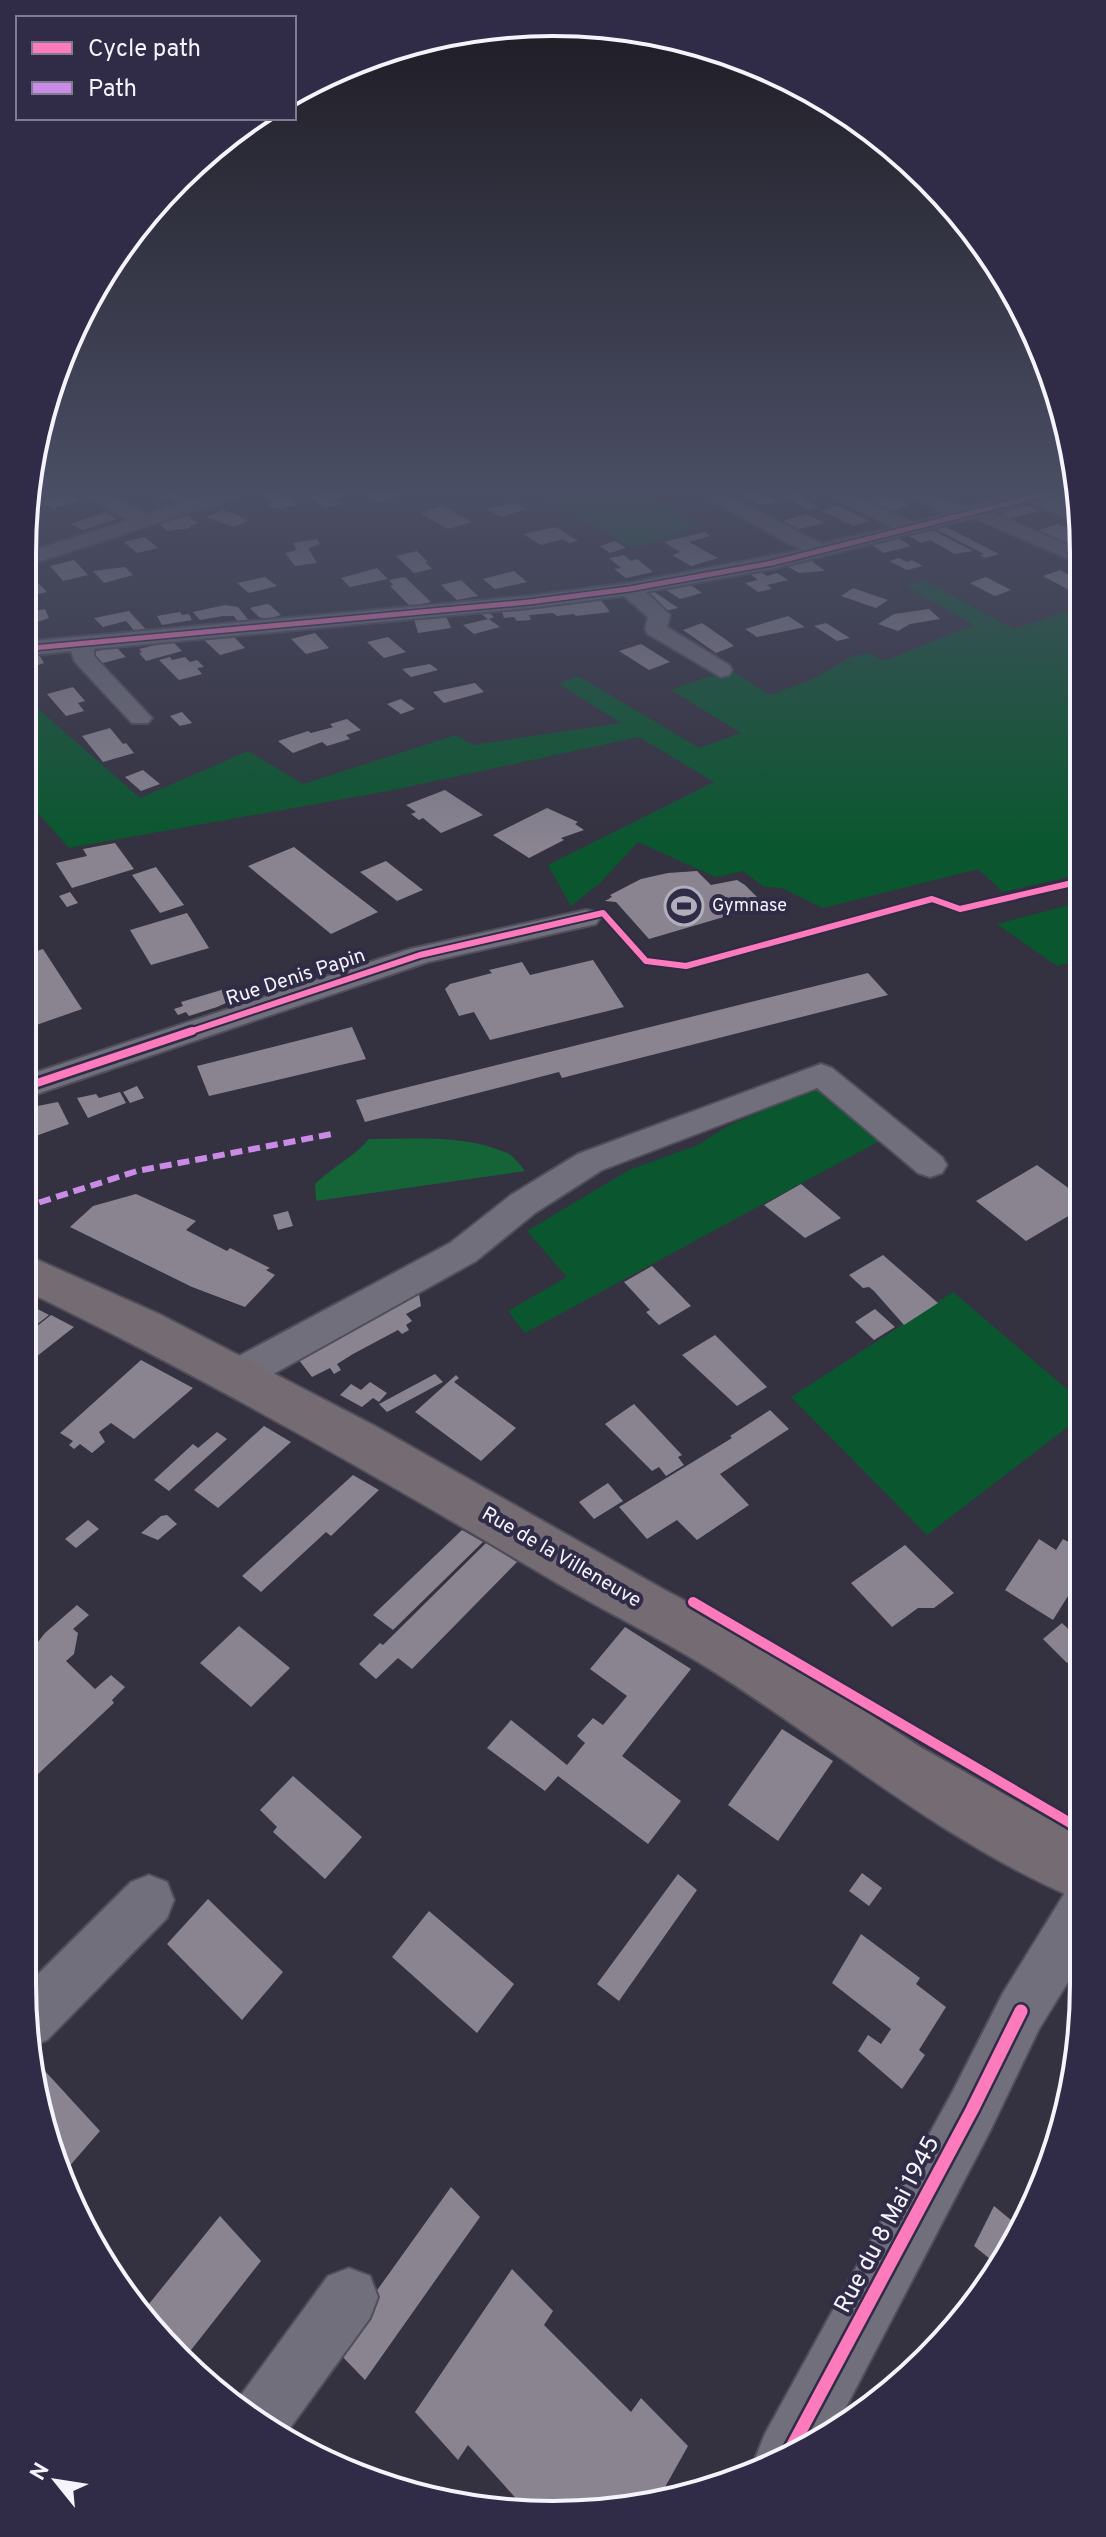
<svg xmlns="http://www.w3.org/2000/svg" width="1106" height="2537" viewBox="0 0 1106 2537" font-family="Overpass,sans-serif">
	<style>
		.green { fill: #0a572f }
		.forest { fill: #156437 }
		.building { fill: #8a8491 }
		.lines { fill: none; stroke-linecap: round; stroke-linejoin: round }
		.minor-casing { stroke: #504e5a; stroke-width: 4 }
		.major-casing { stroke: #504e5a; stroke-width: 4 }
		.minor { fill: #716f7c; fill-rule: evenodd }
		.major { fill: #756c73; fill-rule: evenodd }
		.quiet { stroke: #ca8be6; stroke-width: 6; stroke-dasharray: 12 6; stroke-linecap: butt }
		.cycleway-far4-casing { stroke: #302b46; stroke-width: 8 }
		.cycleway-far3-casing { stroke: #302b46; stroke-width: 10 }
		.cycleway-far2-casing { stroke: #302b46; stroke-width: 13 }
		.cycleway-far1-casing { stroke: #302b46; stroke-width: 15 }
		.cycleway-casing { stroke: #302b46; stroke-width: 18 }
		.cycleway-far4 { stroke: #fd7abc; stroke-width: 5 }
		.cycleway-far3 { stroke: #fd7abc; stroke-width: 6 }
		.cycleway-far2 { stroke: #fd7abc; stroke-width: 8 }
		.cycleway-far1 { stroke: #fd7abc; stroke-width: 10 }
		.cycleway { stroke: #fd7abc; stroke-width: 13 }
		.labels { text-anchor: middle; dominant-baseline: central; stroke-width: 8; stroke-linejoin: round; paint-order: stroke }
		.far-poi-label { font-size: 18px; fill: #f5f3fe; stroke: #302b46; text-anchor: start }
		.street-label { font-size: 20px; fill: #f5f3fe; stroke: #302b46 }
		.near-street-label { font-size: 24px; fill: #f5f3fe; stroke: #302b46 }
		.rim { fill: none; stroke: #f5f3fe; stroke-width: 4 }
	</style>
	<rect width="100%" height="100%" fill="#343140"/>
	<!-- green -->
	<path class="green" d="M535,492H636L682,513L680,517L701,527L634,548Z
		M925,581L1014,629L1073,610L1080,613L1081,874L1003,892L978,869L823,908L782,888L764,887L743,871L716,877L638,842L600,883L571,906L548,865L714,782L639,737L393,790L69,848L22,795V685L36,707L140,798L248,751L303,784L456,735L473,745L621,723L559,684L578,676L699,748L741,733L671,690L729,669L770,695L811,680L851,657L869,653L884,661L974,625L905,586Z
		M1081,902V960L1057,966L997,924Z
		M819,1086L885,1138L525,1333L508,1311L567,1277L527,1231L629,1170L698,1145L728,1126Z
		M953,1292L1069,1391L1082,1407V1416L927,1535L791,1397Z"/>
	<!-- forest -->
	<path class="forest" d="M369,1139C413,1139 466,1134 507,1153C514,1156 520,1165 525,1171L316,1201L315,1184C332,1167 353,1158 369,1139Z"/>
	<!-- building -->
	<path class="building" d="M162,492H179L192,502L179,505L169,498L159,500L156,497L166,495Z
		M261,492H282L300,504L280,509L271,507L268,505L272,504L270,500Z
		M323,492H342L348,496L330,500L343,504L325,508L309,497Z
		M369,492H410V493L378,502L364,494Z
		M738,492H760L781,502L761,505Z
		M798,492L806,496L800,498L820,507L810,510L781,496Z
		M1074,492L1079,495V501L1066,506L1049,497Z
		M69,493L81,500L53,509L41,502Z
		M882,493L910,505L892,511L865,500Z
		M514,502L527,509L502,517L486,509Z
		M1024,503L1040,511L1000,521L985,513Z
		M443,506L472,522L448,529L420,513Z
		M838,506L870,521L853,526L822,511Z
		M223,510L236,514L248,521L233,527L206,517Z
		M106,512L117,519L83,530L70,524Z
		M186,513L198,524L189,526L191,528L167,531L157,522Z
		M806,514L825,523L799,529L783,521Z
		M1058,524L1080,533V546L1073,548L1036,531Z
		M944,526L999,554L985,558L980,555L984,554L933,528Z
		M556,527L578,541L569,543L562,539L541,545L523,534Z
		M931,529L973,551L955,554L930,540L921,543L905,534Z
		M704,532L711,536L689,542L718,558L691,566L672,555L680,552L664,542Z
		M894,536L911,546L884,553L868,543Z
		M145,537L158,548L137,553L124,542Z
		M317,539L320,544L308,548L317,563L295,566L285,553L297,550L293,543Z
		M615,541L626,548L610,553L600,546Z
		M417,551L428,562H425L432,569L414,573L396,556Z
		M624,555L631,561L637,559L653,572L626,578L614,569L621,568L609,558Z
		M899,558L907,562L912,560L923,566L907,570L889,561Z
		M809,559L825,571L799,573L785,565Z
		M74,560L88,575L63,581L50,566Z
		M125,567L133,575L104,583L93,571Z
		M377,568L388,579L350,587L341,578Z
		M758,570L767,576L777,573L788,580L767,585L772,589L758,592L745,583L758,580L747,572Z
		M1060,570L1077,579L1080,586L1069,590L1043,576Z
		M514,571L527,582L495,589L483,579Z
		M31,576L47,592L22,598V578Z
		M265,577L277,586L249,593L237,583Z
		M405,577L431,602L417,605L420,610L411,607L390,586L393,585L389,580Z
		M986,577L1011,590L995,596L970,583Z
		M461,580L478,596L457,600L441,585Z
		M689,584L702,593L680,599L666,590Z
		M853,588L888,600L876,608L841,596Z
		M653,591L659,595L678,608L665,611L639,595Z
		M600,599L610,612L576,616L574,614L557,616L553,613L529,615L531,620L517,621L514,617L504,618L502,612Z
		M267,604L270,605L281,615L268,619L259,617L250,608Z
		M225,605L238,607L250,622L240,625L234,616H223L200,620L193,612Z
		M45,609L49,618L22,627V613Z
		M929,609L940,619L910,624L898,631L878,624L894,614Z
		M129,611L149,633L137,634L126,621L103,627L94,618Z
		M180,612L182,615L189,614L192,620L162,625L157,616Z
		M488,612L494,617L489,619L500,627L474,634L463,625L488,619L481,614Z
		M446,616L451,628L418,633L414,619Z
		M788,616L805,627L757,637L745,629Z
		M702,623L725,639L734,646L716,653L683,630Z
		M826,623L850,638L837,641L814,626Z
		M315,633L329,648L306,654L291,639Z
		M232,635L245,648L220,655L202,638Z
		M388,637L406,652L384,658L367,642Z
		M172,641L182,651L146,661L139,653L142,652L139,649Z
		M641,644L654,652L670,662L649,670L619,651Z
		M115,646L126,657L99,664L90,653Z
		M38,653L44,663L22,671V656Z
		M170,657L172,660L185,657L190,662L197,660L204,667L197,668L202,674L179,680L159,660Z
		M430,664L438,670L411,677L402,669Z
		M475,683L484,692L444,703L433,692Z
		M73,687L85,701L78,703L84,711L66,716L47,694Z
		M401,699L415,709L401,714L387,704Z
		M182,712L192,723L180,726L170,716Z
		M347,719L361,730L346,735L350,739L327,746L322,742L293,753L278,741L308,731L311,733L330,728L333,727L330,724Z
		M110,728L123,744L126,743L134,753L103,762L82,736Z
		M143,770L160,784L141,791L125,777Z
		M445,790L483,815L441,833L423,818L419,820L411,814L416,812L406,805Z
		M547,808L578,822L575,824L584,830L561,838L564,840L529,858L493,835Z
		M115,843L134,869L72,888L56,863L87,856L83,849Z
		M294,847L331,876L378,912L331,934L248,866Z
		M386,861L423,890L397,901L360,872Z
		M156,867L184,905L160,913L132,875Z
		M697,871L711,885L737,880L745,885L757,897L743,901L751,909L649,939L616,902L605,901L612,897L610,895L641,879L668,873Z
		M70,892L78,903L67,907L59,896Z
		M187,913L209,948L151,965L130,930Z
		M43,949L82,1009L22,1030V956Z
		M593,960L624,1007L490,1040L474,1012L459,1016L445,989L450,984L492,973L489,970L522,962L530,975Z
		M868,973L888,995L581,1073L562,1078L559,1072L365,1122L356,1100Z
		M228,988L235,999L217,1007L189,1016L186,1012L178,1015L174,1009L183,1006L181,1002Z
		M352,1027L366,1059L209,1096L197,1066Z
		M137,1086L144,1098L130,1103L123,1092Z
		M120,1092L126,1103L88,1118L77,1098L96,1094L99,1098Z
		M58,1102L69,1124L22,1141V1109Z
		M1037,1165L1082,1198V1208L1026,1241L976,1201Z
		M801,1184L841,1218L805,1238L764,1205Z
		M136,1194L196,1221L186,1230L227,1251L230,1248L270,1268L266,1270L275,1275L245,1307L192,1287L70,1227L93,1206Z
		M288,1211L293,1226L278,1230L273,1215Z
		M883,1255L938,1303L904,1325L874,1291L869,1287L863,1288L849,1275Z
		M652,1266L691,1306L659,1325L646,1312L650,1310L624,1282Z
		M419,1294L421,1306L406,1314L412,1321L406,1325L409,1330L402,1334L398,1330L353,1354L337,1364L341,1370L334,1374L330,1368L312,1377L295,1355Z
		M22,1301L49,1315L22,1336Z
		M875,1309L895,1327L874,1340L855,1322Z
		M51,1315L74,1327L22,1368V1338Z
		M715,1335L767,1387L737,1406L682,1355Z
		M141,1360L193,1388L134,1439L111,1423L99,1432L105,1442L92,1453L80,1444L74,1449L69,1445L73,1441L60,1433Z
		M435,1374L443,1382L387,1412L379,1404Z
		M456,1375L459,1378L454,1382L516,1428L481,1461L415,1412Z
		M370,1382L387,1393L379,1402L373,1398L362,1407L340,1395L351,1384L361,1390Z
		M634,1404L682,1455L678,1457L684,1465L666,1476L659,1467L652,1471L605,1424Z
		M770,1410L789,1429L720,1474L749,1505L697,1540L677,1520L647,1539L619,1507L732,1438L730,1436Z
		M264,1426L291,1442L218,1508L194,1490Z
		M217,1432L227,1439L169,1491L154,1480L193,1444L198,1448Z
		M1075,1441L1082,1443L1083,1503L1069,1500Z
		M353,1475L379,1490L331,1536L326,1532L261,1592L242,1576Z
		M608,1483L623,1501L594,1519L579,1502Z
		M167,1515L177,1524L158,1540L141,1533L161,1516Z
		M88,1520L99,1529L76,1548L65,1539Z
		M462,1530L483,1542L393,1630L373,1615Z
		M1039,1539L1056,1550L1063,1539L1083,1550V1578L1080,1582L1078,1580L1053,1620L1005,1590Z
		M486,1543L517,1562L412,1669L398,1658L376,1679L359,1664L380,1643L383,1645Z
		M905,1545L954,1593L934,1608H918L892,1627L851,1583Z
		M77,1605L89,1615L73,1629L78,1633L74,1654L66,1661L95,1689L111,1675L125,1687L112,1700L114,1703L22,1789V1662L45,1633Z
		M1062,1623L1083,1643V1650L1067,1663L1043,1639Z
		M239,1626L290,1668L251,1707L200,1663Z
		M625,1627L691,1669L622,1756L681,1801L648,1844L558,1776L545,1791L487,1748L511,1720L567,1765L585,1743L577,1736L593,1718L603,1725L627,1696L590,1669Z
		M782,1729L833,1761L778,1841L728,1805Z
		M293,1776L362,1837L325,1879L273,1832L277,1827L260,1810Z
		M862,1873L882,1888L869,1906L849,1891Z
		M678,1874L697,1890L619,2001L597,1984Z
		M208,1899L283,1972L242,2020L167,1944Z
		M429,1911L514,1984L477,2033L392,1957Z
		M861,1934L920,1978L916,1984L946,2007L919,2050L925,2055L902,2089L858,2051L868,2035L881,2044L891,2029L832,1983Z
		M45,2071L100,2131L60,2177L50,2155L38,2079Z
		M451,2187L480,2217L365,2380L335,2349Z
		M994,2206L1022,2229L1000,2267L974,2246Z
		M220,2216L261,2261L184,2359L153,2334L140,2315Z
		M512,2269L553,2311L544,2325L631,2412L641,2398L688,2446L655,2505L553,2515L529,2513L468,2445L458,2460L415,2412Z"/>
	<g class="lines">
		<!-- minor casing -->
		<g class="minor-casing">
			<path id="minor" d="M78,492H102L146,514L214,492H243L241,496L22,567V554L128,520Z
				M721,492L822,544L892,527L822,492H847L913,522L945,514L901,492H927L965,508L1029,492H1063L1052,498L1079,511L1080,524L1031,503L994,513L1080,550V564L974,518L772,569L646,592L670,615L667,627L729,665L732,670L729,675L721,677L648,634L645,629L648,617L624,596L529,608L94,649V656L152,718L148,723H132L75,662L71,651L22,656V642L529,596L629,583L801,550L714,502L711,498Z
				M586,910L596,912L600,918L596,924L428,962L22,1099V1077L410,949Z
				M821,1064L832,1068L942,1157L947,1165L942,1173L930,1177L918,1173L817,1088L602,1170L535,1213L476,1261L250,1387L236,1391L222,1387L217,1376L222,1365L450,1243L511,1195L578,1154Z
				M149,1875L167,1882L174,1900L167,1918L47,2040L32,2046L23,1989L131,1882Z
				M1084,1884V1956L1039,2029L991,2129L833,2432L818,2444L760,2466L756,2456L765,2434L953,2091L1003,1993L1066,1891Z
				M349,2268L370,2276L378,2297L370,2318L282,2439L236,2402L328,2276Z"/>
		</g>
		<!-- major casing -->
		<g class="major-casing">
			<path id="major" d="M22,1253L159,1314L375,1426L661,1588L751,1636L920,1747L1084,1839V1902C948,1846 836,1749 713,1671C662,1639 608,1613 557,1583C382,1479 206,1378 22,1289Z"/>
		</g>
		<!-- minor -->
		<use href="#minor" class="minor"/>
		<!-- major -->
		<use href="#major" class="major"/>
		<!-- quiet -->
		<path class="quiet" d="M22,1208L137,1171L332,1134"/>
		<!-- cycleway-far4 casing -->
		<g class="cycleway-far4-casing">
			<path id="cycleway-far4" d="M22,649L529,602L629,589L772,563L1054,492"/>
		</g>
		<!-- cycleway-far3 casing -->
		<g class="cycleway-far3-casing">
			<path id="cycleway-far3" d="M186,1033L420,955L603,913L646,961L686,966L932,899L960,909L1081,881"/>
		</g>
		<!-- cycleway-far2 casing -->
		<g class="cycleway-far2-casing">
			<path id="cycleway-far2" d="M22,1088L192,1031"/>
		</g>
		<!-- cycleway-far1 casing -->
		<g class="cycleway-far1-casing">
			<path id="cycleway-far1" d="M693,1602L1084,1831"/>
		</g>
		<!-- cycleway casing -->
		<g class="cycleway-casing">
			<path id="cycleway" d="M787,2456L972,2110L1021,2011"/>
		</g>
		<!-- cycleway-far4 -->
		<use href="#cycleway-far4" class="cycleway-far4"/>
		<!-- cycleway-far3 -->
		<use href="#cycleway-far3" class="cycleway-far3"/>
		<!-- cycleway-far2 -->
		<use href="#cycleway-far2" class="cycleway-far2"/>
		<!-- cycleway-far1 -->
		<use href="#cycleway-far1" class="cycleway-far1"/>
		<!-- cycleway -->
		<use href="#cycleway" class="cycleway"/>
	</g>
	<!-- sky -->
	<linearGradient id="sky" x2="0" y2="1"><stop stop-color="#1d1b23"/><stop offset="0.58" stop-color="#4a4e64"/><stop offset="1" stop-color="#4a4e64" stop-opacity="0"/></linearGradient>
	<rect width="1106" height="847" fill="url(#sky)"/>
	<!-- icons -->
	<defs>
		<g id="stadium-ring" transform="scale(2)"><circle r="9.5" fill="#302b46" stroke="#b1afbc" stroke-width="1.5"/><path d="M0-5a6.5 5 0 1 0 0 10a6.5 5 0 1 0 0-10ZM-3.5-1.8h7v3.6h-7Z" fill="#b1afbc"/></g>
	</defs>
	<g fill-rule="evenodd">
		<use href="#stadium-ring" x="684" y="906"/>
	</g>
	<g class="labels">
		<!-- far-poi labels -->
		<g class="far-poi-label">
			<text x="712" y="906">Gymnase</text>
		</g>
		<!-- street labels -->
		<g class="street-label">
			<text transform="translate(296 978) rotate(-18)">Rue Denis Papin</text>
			<text transform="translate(561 1558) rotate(30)">Rue de la Villeneuve</text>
		</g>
		<!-- near-street labels -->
		<g class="near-street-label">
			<text transform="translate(888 2225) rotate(-62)">Rue du 8 Mai 1945</text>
		</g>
	</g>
	<!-- crop -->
	<path d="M0 0H1106V2537H0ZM553 36H553A517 517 0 0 1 1070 553V1984A517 517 0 0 1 553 2501H553A517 517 0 0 1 36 1984V553A517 517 0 0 1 553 36Z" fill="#302b46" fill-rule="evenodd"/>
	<path class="rim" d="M553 36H553A517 517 0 0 1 1070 553V1984A517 517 0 0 1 553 2501H553A517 517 0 0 1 36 1984V553A517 517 0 0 1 553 36Z"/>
	<!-- legend -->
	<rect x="16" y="16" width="280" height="104" fill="#302b46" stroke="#7f7b90" stroke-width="2"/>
	<rect x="32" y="42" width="40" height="12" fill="#fd7abc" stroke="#7f7b90" stroke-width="2"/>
	<text x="88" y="56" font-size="24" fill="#f5f3fe">Cycle path</text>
	<rect x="32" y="82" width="40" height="12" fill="#ca8be6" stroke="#7f7b90" stroke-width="2"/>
	<text x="88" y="96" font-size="24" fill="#f5f3fe">Path</text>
	<!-- north arrow -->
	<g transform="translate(56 2481) rotate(300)" stroke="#302b46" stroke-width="6" paint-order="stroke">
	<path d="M0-6L14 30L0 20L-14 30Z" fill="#f5f3fe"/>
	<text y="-12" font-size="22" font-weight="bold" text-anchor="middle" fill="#f5f3fe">N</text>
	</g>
</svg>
